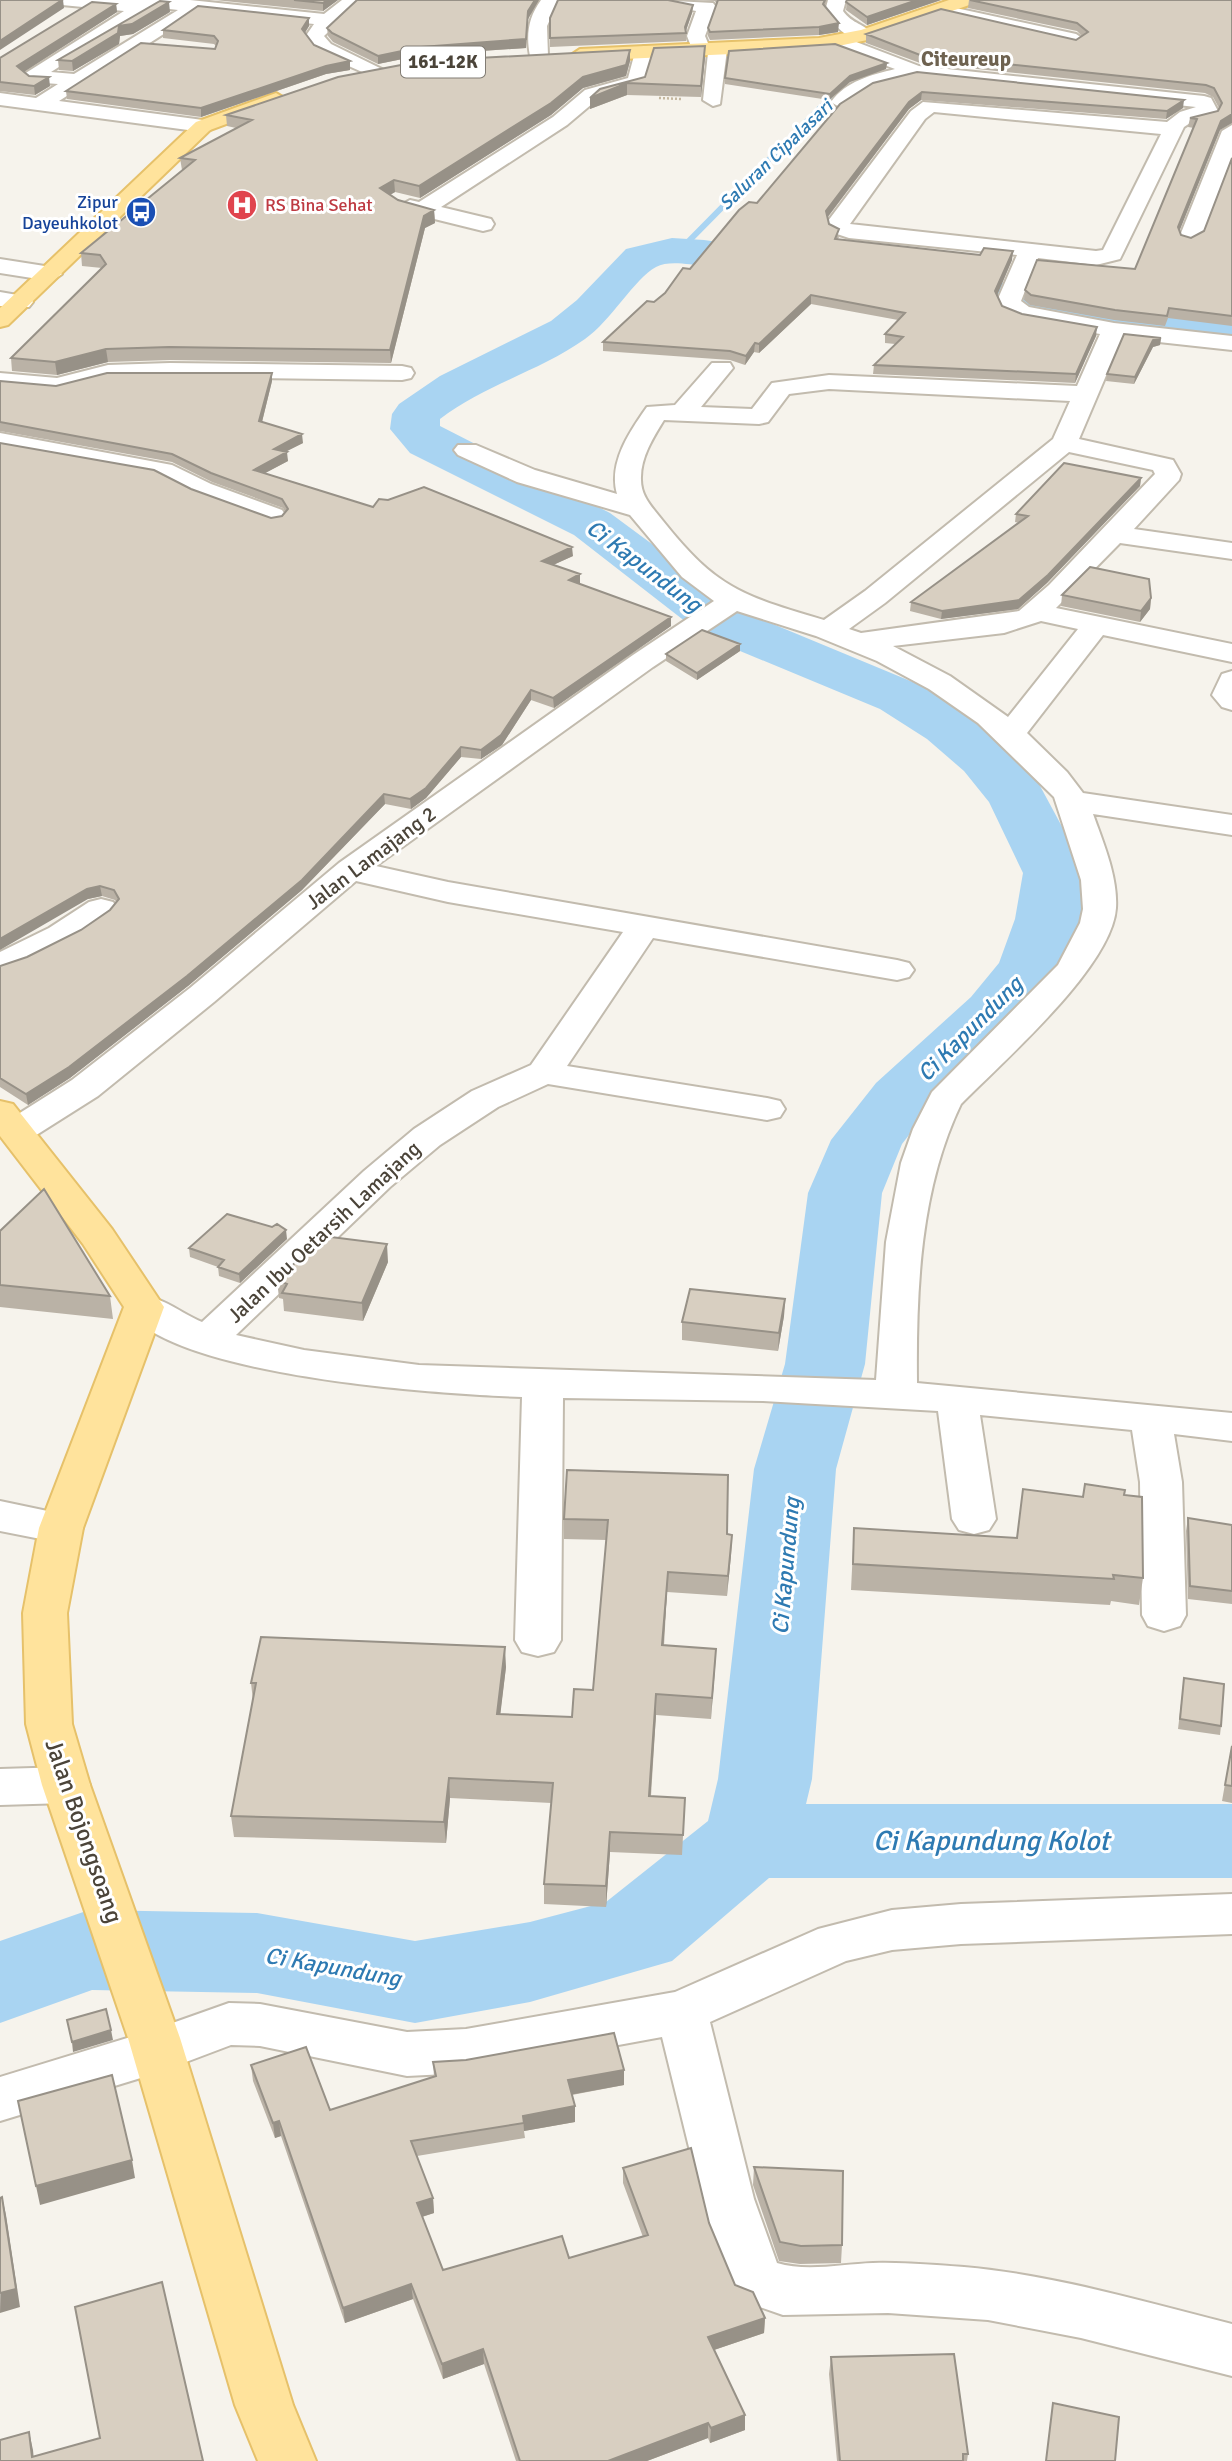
<svg xmlns="http://www.w3.org/2000/svg" width="1232" height="2461" viewBox="0 0 1232 2461" font-family="Signika,sans-serif">
	<style>
		.lines { fill: none; stroke-linecap: round; stroke-linejoin: round }
		.stream { stroke: #a9d4f2; stroke-width: 6 }
		.river { fill: #a9d4f2; fill-rule: evenodd }
		.minor-casing { stroke: #c2bbae; stroke-width: 4 }
		.major-casing { stroke: #e6c16a; stroke-width: 4 }
		.path { stroke: #c4b79f; stroke-width: 2.5; stroke-dasharray: 2 2; stroke-linecap: butt }
		.minor { fill: #fff; fill-rule: evenodd }
		.major { fill: #ffe39c; fill-rule: evenodd }
		.wall { fill: #bab2a6 }
		.shaded-wall { fill: #979187 }
		.building { fill: #d8cfc1; stroke: #979187; stroke-width: 2 }
		.labels { text-anchor: middle; dominant-baseline: central; stroke-width: 6; stroke-linejoin: round; paint-order: stroke }
		.far-transit-label { font-size: 18px; fill: #164399; stroke: #fff; text-anchor: end }
		.far-health-label { font-size: 18px; fill: #be3a42; stroke: #fff; text-anchor: start }
		.shield { fill: #fff; stroke: #817c74; stroke-width: 2 }
		.shield-label { font-size: 19px; font-weight: bold; fill: #4b4439 }
		.far-water-label { font-size: 19px; font-style: italic; fill: #2e7ab2; stroke: #fff }
		.far-quarter-label { font-size: 21px; font-weight: bold; fill: #6e6250; stroke: #fff }
		.street-label { font-size: 21px; fill: #4b4439; stroke: #fff }
		.water-label { font-size: 23px; font-style: italic; fill: #2e7ab2; stroke: #fff }
		.near-street-label { font-size: 24px; fill: #4b4439; stroke: #fff }
		.near-water-label { font-size: 28px; font-style: italic; fill: #2e7ab2; stroke: #fff }
	</style>
	<rect width="100%" height="100%" fill="#f6f3ec"/>
	<g class="lines">
		<!-- stream -->
		<path class="stream" d="M679,251L825,103L847,90"/>
		<!-- river -->
		<path class="river" d="M672,238L704,240L1018,285L1130,309L1232,320V348L1130,337L1018,311L704,266C690,265 669,260 656,267C634,279 611,321 585,339C540,371 484,385 440,419V426L610,513L744,612L920,685L969,715L1006,745L1039,784L1087,873L1081,919L1064,967L1019,1025L926,1113L902,1144L882,1193L865,1364L836,1469L812,1779L806,1804H1232V1878H769L672,1961L530,2002L415,2023L257,1993L92,1990L0,2023V1941L89,1910L257,1913L415,1941L530,1922L606,1902L708,1821L718,1779L754,1469L785,1364L808,1193L831,1140L876,1083L971,997L999,963L1015,919L1023,873L989,802L964,771L927,739L880,709L704,636L574,535L410,453L390,429L392,414L399,404L440,376L551,321L577,300L626,249Z"/>
		<!-- minor casing -->
		<g class="minor-casing">
			<path id="minor" d="M53,0H190L324,14L342,0H362L324,36L331,44L386,71L376,77L369,75L317,52L305,37L314,24L198,12L59,101L203,120L210,122L213,126L210,130L203,132L0,105V93L36,98L58,84L31,82L21,76L124,11L62,5ZM153,7L178,10L74,74L51,72Z
				M541,0H559L547,26L548,56L539,62L530,56C526,35 528,18 541,0Z
				M656,0L713,3L716,7L705,36L710,48L718,44L727,50L720,104L713,106L703,100L708,53L694,54L687,36L696,11L659,4Z
				M828,0H846L843,11C852,24 865,24 874,35L872,39C850,44 835,27 825,11Z
				M942,5L1076,34L1085,40L1076,46L936,14L933,10L936,6Z
				M838,35L919,66L1204,96L1211,98L1219,113L1216,117L1193,121L1184,127L1120,259L1096,265L1038,258L1021,301L1029,307L1114,323L1232,336V350L1122,338L1079,439L1173,460L1181,474L1179,480L1134,529L1232,543V559L1120,543L1056,608L1232,644V662L1103,635L1027,733L1067,772L1083,793L1232,815V835L1093,814C1103,842 1118,877 1116,908C1112,967 1003,1061 961,1104C920,1189 916,1290 917,1383L1232,1413V1441L1174,1434L1182,1482L1186,1615L1180,1626L1164,1631L1148,1626L1142,1615L1140,1482L1132,1430L980,1415L996,1519L989,1530L974,1534L959,1530L952,1519L938,1411L763,1401L563,1398L561,1640L554,1652L538,1656L522,1652L515,1640L522,1397C440,1394 169,1377 124,1307L130,1298C158,1291 177,1312 202,1322L364,1171L414,1129L472,1091L531,1065L623,932L448,902L356,881L214,1002L98,1096L30,1139L17,1142L4,1139L0,1129L4,1123L72,1080L190,988L339,863L633,655L714,601L682,577L630,515L517,482L458,455L454,450L458,445H476L535,470L617,494C608,463 630,431 647,407L675,405L712,363H730L733,368L701,407L752,409L772,383L829,375L1077,386L1100,334L1022,320L1002,312L997,301L1017,255L849,238L831,232L828,221L911,111L923,102L1167,122L1180,112L1196,107L916,77L872,88L841,108L831,102C846,81 871,75 895,69L831,45L829,41ZM934,112L1161,134L1103,250L1096,251L850,224L925,119ZM829,389L1070,401L1053,439L865,591L824,620C743,596 717,589 663,521C653,508 641,497 641,480C640,458 653,438 664,420L759,424L768,422L789,394ZM1069,452L1153,470L1155,474L1049,585L1019,611L861,633L849,629L885,603ZM737,611L816,636L877,661L929,689L978,723L1054,797L1081,880L1083,909L1080,923L1058,965L932,1092L913,1129L901,1163L886,1242L876,1380L419,1365L304,1350L236,1335L390,1187L440,1145L498,1107L548,1084L767,1120L780,1117L785,1109L780,1101L767,1098L567,1066L653,938L897,980L909,977L914,970L909,963L897,960L448,882L376,866L653,667ZM1041,621L1078,629L1008,717L950,676L893,646L1004,633Z
				M644,46L653,52L644,86L599,98L567,125L441,207L491,219L494,224L491,229L483,231L402,211L399,206L410,200L419,202L553,117L585,90L628,78L635,52Z
				M1232,125V157L1201,238L1190,245L1182,243L1179,238L1222,131Z
				M0,259L51,267L62,274L51,281L0,273Z
				M0,292L29,297L33,302L29,307L0,306Z
				M170,363L402,366L411,368L414,373L411,378L402,380L170,377L108,379L57,392L0,387V373L57,378L108,365Z
				M0,433L172,465L211,484L282,510L286,516L282,522L273,524L193,496L156,476L0,449Z
				M1232,671V710L1222,707L1212,695L1222,674Z
				M101,899L113,902L118,909C102,931 27,969 0,975V952L49,928L89,902Z
				M0,1501L76,1517L83,1528L76,1539L61,1543L0,1531Z
				M66,1767L83,1772L90,1785L83,1798L66,1803L0,1805V1769Z
				M1232,1894V1934L961,1944L892,1950L846,1961L710,2022L754,2199L777,2263C806,2272 843,2264 873,2263C903,2262 934,2265 964,2267C1055,2275 1144,2302 1232,2324V2376L1081,2338L988,2320L888,2313L783,2315L737,2299L711,2237L662,2037L466,2073L407,2076L260,2046L231,2045L157,2073L0,2121V2077L150,2031L229,2003L260,2004L407,2032L466,2029L675,1992L818,1929L892,1910L961,1904Z"/>
		</g>
		<!-- major casing -->
		<g class="major-casing">
			<path id="major" d="M949,0H975L972,4L872,39L819,50L580,61L571,55L580,49L819,38L861,30Z
				M276,93L286,99L283,103L210,130L8,325L0,327V308L196,122Z
				M0,1101L13,1104L112,1229L164,1307L83,1528L67,1613L72,1724L90,1785L180,2038L293,2405L316,2461H258L235,2405L128,2038L42,1785L26,1724L23,1613L39,1528L124,1307L83,1244L0,1136Z"/>
		</g>
		<!-- path -->
		<path class="path" d="M659,98L681,99"/>
		<!-- minor -->
		<use href="#minor" class="minor"/>
		<!-- major -->
		<use href="#major" class="major"/>
	</g>
	<!-- wall -->
	<path class="wall" d="M215,0H338L323,11Z
		M357,0H539L528,19L526,48L422,55L378,64L333,42L328,36L327,28Z
		M694,0H827L825,6L838,32L819,35L710,40L708,36V28L717,5L715,1Z
		M847,0H941L867,25L846,10Z
		M969,0H1232L1220,130L1179,231L1181,235L1191,238L1204,231L1232,158V326L1168,318L1165,326L1114,320L1030,305L1024,300L1025,290L1135,269L1194,128L1188,127L1190,118L1218,111L1219,108L1213,97L1205,93L920,63L866,43V34L1076,40L1082,36L1077,31L968,8Z
		M116,4L117,12L24,72L29,76L50,86L35,95L0,91V58Z
		M693,5L692,13L686,31V41L550,47V18Z
		M170,12L133,34L120,36L119,44L73,71L59,70L58,60Z
		M309,18V26L305,33L314,45L350,61V70L326,74L201,117L67,99L66,91L215,49L216,46L214,44L163,38V30Z
		M630,50V61L626,76L583,88L551,115L420,198L395,192L390,195L398,200L434,210L435,223L425,228L391,363L170,360L108,362L57,375L12,371L11,358L102,268L82,266L81,253L182,170L180,158L236,128L227,126L226,115Z
		M705,57L701,97L627,95L590,109V98L600,89L645,77Z
		M887,63L886,69L850,82L829,100L725,84V78Z
		M873,83L1183,108L1166,119L921,100L909,109L828,217L829,224L839,237L838,239L1012,260L997,295L1002,306L1022,314L1096,336L1075,383L873,374L874,365L895,344L885,343V334L898,320L811,304L759,353L754,352L745,365L730,360L603,351V342L665,293L757,203Z
		M1161,338L1160,345L1153,347L1134,384L1106,381L1107,374Z
		M272,373V381L262,422L303,443L285,452L288,461L265,473L373,507L573,556L553,565L580,583L578,584L671,617V626L554,708L531,700L502,745L481,759L461,757L426,798L411,809L385,804L302,890L188,986L70,1078L28,1105L0,1087V966L27,957L81,930L110,910L116,902L115,900L102,896L88,899L191,489L271,518L282,516L285,512L283,508L212,482L172,462L0,431V381L56,386Z
		M1141,478L1140,486L1047,583L1018,609L941,619L910,611L911,602L1019,523L1015,522L1016,514Z
		M1062,595L1151,598L1150,609L1140,622L1061,606Z
		M740,651L697,680L666,661V654Z
		M0,1231L110,1296L113,1319L0,1307Z
		M287,1239L240,1283L219,1276L218,1267L190,1257L189,1248Z
		M388,1262L363,1321L284,1311L283,1299L279,1298L277,1280Z
		M785,1299L784,1316L778,1351L682,1340V1322Z
		M567,1470L727,1534L732,1535L727,1596L667,1592L664,1646L716,1649L711,1719L656,1715L651,1796L685,1798L682,1855L610,1852L606,1907L544,1904V1884L551,1803L450,1798L446,1843L234,1837L231,1816L253,1701L251,1683L506,1667L500,1714L572,1717L593,1690L607,1540L564,1539V1519Z
		M1124,1495L1143,1578L1139,1605L1111,1601L1110,1605L851,1590L854,1528L1017,1538L1083,1497Z
		M1188,1518L1232,1525V1604L1188,1599L1186,1531Z
		M1184,1678L1221,1726L1220,1735L1178,1729Z
		M1232,1744V1803L1222,1801Z
		M433,2062L624,2085L572,2095L575,2122L524,2131L525,2138L417,2156L433,2198L434,2213L422,2217L443,2270L569,2258L643,2237L623,2183V2168L709,2223L735,2285L765,2318L764,2333L714,2350L745,2430L710,2443L708,2438L647,2461H516L484,2364L443,2379L413,2299L345,2323L281,2136L275,2138L253,2081L251,2065L330,2110L434,2077Z
		M754,2167L842,2245L841,2263L800,2264L779,2261L753,2185Z
		M831,2357L968,2454L967,2461H837L829,2374Z"/>
	<!-- shaded-wall -->
	<path class="shaded-wall" d="M62,0H63L64,8L0,50V41Z
		M327,0H338L323,11V3Z
		M535,0H539L528,19L526,48L422,55L378,64V56L528,11Z
		M917,0H941L867,25V17Z
		M169,2L170,12L133,34L120,36L119,44L73,71L72,61L119,26Z
		M116,4L117,12L19,75L17,66Z
		M693,5L692,13L685,33V27Z
		M309,18V26L302,37V29Z
		M839,23L838,32L819,35V27Z
		M705,46V57L701,97V86Z
		M630,50V61L626,76L583,88L551,115L420,198L419,186L583,77Z
		M350,61V70L326,74L201,117V108L326,66Z
		M887,63L886,69L850,82L829,100L830,94L850,76Z
		M49,77L50,86L35,95L34,86Z
		M627,83V95L590,109V98Z
		M922,92L921,100L909,109L826,219V211L909,102Z
		M1184,100L1183,108L1166,119L1167,111Z
		M1232,114V123L1220,130L1177,237L1178,227L1221,121Z
		M394,180L395,192L381,200L380,188Z
		M434,210L435,223L425,228L391,363L390,350L424,216Z
		M1013,251L1012,260L995,300V291Z
		M811,295V304L759,353V344Z
		M1097,327L1096,336L1075,383L1076,374Z
		M1161,338L1160,345L1153,347L1134,384L1135,377L1153,340Z
		M755,343L754,352L745,365L746,356Z
		M106,349L108,362L57,375L55,362Z
		M272,373V381L260,430L259,421Z
		M302,434L303,443L275,457L274,449Z
		M287,452L288,461L254,479V470Z
		M1141,478L1140,486L1047,583L1018,609L941,619L942,611Z
		M572,547L573,556L542,570V561Z
		M580,574V583L569,589V580Z
		M1151,598L1150,609L1140,622L1141,611Z
		M671,617V626L554,708L553,698Z
		M740,644V651L697,680V673Z
		M531,690V700L502,745L481,759V750Z
		M461,747V757L426,798L411,809L410,799Z
		M384,794L385,804L302,890L188,986L70,1078L28,1105L26,1094Z
		M100,886L102,896L88,899L0,950V939L87,889Z
		M286,1230L287,1239L240,1283L239,1274Z
		M387,1244L388,1262L363,1321L362,1303Z
		M785,1299L784,1316L778,1351L779,1333Z
		M732,1535L731,1555L727,1596L728,1576Z
		M668,1572L667,1592L662,1666V1645Z
		M505,1647L506,1667L498,1734L497,1714Z
		M716,1649L715,1669L711,1719L712,1698Z
		M656,1694V1715L649,1817V1796Z
		M449,1778L450,1798L446,1843L444,1822Z
		M610,1832V1852L606,1907V1886Z
		M111,2030L113,2040L73,2052L72,2042Z
		M624,2070V2085L569,2095L568,2080Z
		M575,2106V2122L524,2131L523,2116Z
		M279,2121L281,2136L275,2138L273,2123Z
		M132,2160L135,2178L40,2205L36,2186Z
		M2,2197L6,2215L20,2307L0,2313Z
		M433,2198L434,2213L418,2218L417,2203Z
		M411,2284L413,2299L345,2323L343,2308Z
		M765,2318L764,2333L708,2352V2337Z
		M483,2349L484,2364L443,2379L442,2364Z
		M745,2415V2430L710,2443L711,2428Z
		M708,2423V2438L647,2461H608Z
		M29,2432L33,2450L34,2461H33Z"/>
	<!-- building -->
	<path class="building" d="M0,0H62L0,41Z
		M294,0H327L323,3Z
		M357,0H535L528,11L526,39L421,47L378,56L332,33L327,28Z
		M558,0H668L693,5L685,27L686,33L550,38V18Z
		M718,0H825L823,4L839,23L819,27L710,32L708,28Z
		M847,0H917L867,17L846,2Z
		M970,0H1232V114L1221,121L1178,227L1181,235L1191,238L1204,231L1232,158V316L1169,308L1167,316L1115,310L1031,295L1025,290L1037,260L1135,269L1197,119L1190,118L1218,111L1222,103L1214,88L1206,85L920,55L866,34L941,9L1076,40L1088,32L1077,23Z
		M160,1L169,2L132,24L119,26L118,33L72,61L58,60Z
		M92,2L116,4L17,66L29,76L49,77L34,86L0,82V58Z
		M198,6L309,18L302,29L314,45L350,61L326,66L201,108L66,91L141,43L215,49L218,41L214,36L163,30Z
		M835,44L887,63L850,76L830,94L725,78L729,51Z
		M705,46L701,86L627,83L590,98L600,89L645,77L654,48Z
		M630,50L626,65L583,77L551,103L419,186L394,180L380,188L398,200L434,210L424,216L390,350L169,347L106,349L55,362L11,358L106,264L100,255L81,253L195,160L180,158L252,120L226,115L338,77L422,61Z
		M917,72L1184,100L1167,111L922,92L909,102L826,211L829,224L839,229L835,239L980,255L984,248L1013,251L995,291L1002,306L1022,314L1097,327L1076,374L874,365L903,337L885,334L905,313L811,295L759,344L755,343L746,356L730,351L603,342L647,301L654,302L665,293L683,268L690,269L739,210L749,202L757,203L840,104L873,83Z
		M1124,334L1161,338L1153,340L1135,377L1107,374Z
		M107,373H272L259,421L302,434L274,449L287,452L254,470L373,507L379,499L388,500L424,487L572,547L542,561L580,574L569,580L671,617L553,698L531,690L501,735L481,750L461,747L426,788L410,799L384,794L302,880L187,976L69,1067L26,1094L0,1078V966L27,957L81,930L110,910L119,899L114,890L100,886L87,889L0,939V443L154,470L191,489L271,518L282,516L288,509L282,499L211,473L172,454L0,422V381L56,386Z
		M1064,463L1141,478L1048,575L1019,600L942,611L911,602L1028,516L1016,514Z
		M1090,567L1149,579L1151,598L1141,611L1062,595Z
		M702,630L740,644L697,673L666,654Z
		M44,1189L110,1296L0,1285V1231Z
		M227,1214L272,1227L277,1224L286,1230L239,1274L218,1267L224,1260L189,1248Z
		M323,1236L387,1244L362,1303L282,1293L287,1284L277,1280Z
		M690,1289L785,1299L779,1333L682,1322Z
		M567,1470L728,1475L727,1534L732,1535L728,1576L668,1572L662,1645L716,1649L712,1698L656,1694L649,1796L685,1798L683,1835L610,1832L606,1886L544,1884L553,1783L449,1778L444,1822L231,1816L256,1683H251L261,1637L505,1647L497,1714L572,1717L574,1689L593,1690L608,1520L564,1519Z
		M1085,1484L1125,1490L1124,1495L1142,1497L1143,1578L1113,1575L1114,1579L853,1564L854,1528L1017,1538L1023,1489L1083,1497Z
		M1188,1518L1232,1525V1591L1190,1586Z
		M1184,1678L1224,1684L1221,1726L1180,1719Z
		M1232,1746V1786L1225,1785Z
		M106,2009L111,2030L72,2042L67,2020Z
		M614,2033L624,2070L568,2080L575,2106L523,2116L524,2123L411,2141L433,2198L417,2203L443,2270L562,2236L569,2258L648,2235L623,2168L691,2148L709,2223L735,2285L753,2292L765,2318L708,2337L745,2415L711,2428L708,2423L608,2461H520L483,2349L442,2364L411,2284L343,2308L279,2121L273,2123L251,2065L306,2047L330,2110L436,2076L433,2062L466,2060Z
		M112,2075L132,2160L36,2186L18,2101Z
		M754,2167L843,2171L842,2245L801,2246L780,2242Z
		M2,2197L16,2289L0,2293V2198Z
		M162,2282L203,2461H0V2440L29,2432L32,2457L100,2438L75,2307Z
		M954,2354L968,2454H963V2461H840L831,2357Z
		M1053,2403L1119,2417L1115,2461H1046Z"/>
	<!-- icons -->
	<defs>
		<g id="hospital-disc" transform="scale(1.575)"><circle r="9.5" fill="#e0444e" stroke="#fff"/><path d="M-5-5h3v3.5h4V-5h3V5h-3V1.5h-4V5h-3Z" fill="#fff"/></g>
		<g id="bus-disc" transform="scale(1.575)"><circle r="9.5" fill="#1a4fb4" stroke="#fff"/><path d="M-5-6H5V4H4V6H2V4H-2V6H-4V4H-5ZM-3.5-4V0h7V-4ZM-3.5 1.2v1.5H-2V1.2ZM2 1.2v1.5H3.5V1.2Z" fill="#fff"/></g>
	</defs>
	<g fill-rule="evenodd">
		<use href="#hospital-disc" x="242" y="205"/>
		<use href="#bus-disc" x="141" y="212"/>
	</g>
	<g class="labels">
		<!-- far-transit labels -->
		<g class="far-transit-label">
			<text x="118" y="202">Zipur<tspan x="118" dy="21">Dayeuhkolot</tspan></text>
		</g>
		<!-- far-health labels -->
		<g class="far-health-label">
			<text x="265" y="205">RS Bina Sehat</text>
		</g>
		<!-- shield labels -->
		<rect class="shield" x="401" y="46.5" width="84" height="31" rx="5"/>
		<g class="shield-label">
			<text x="443" y="62">161-12K</text>
		</g>
		<!-- far-water labels -->
		<g class="far-water-label">
			<text transform="translate(776 155) rotate(-44)">Saluran Cipalasari</text>
		</g>
		<!-- far-quarter labels -->
		<g class="far-quarter-label">
			<text x="966" y="59">Citeureup</text>
		</g>
		<!-- street labels -->
		<g class="street-label">
			<text transform="translate(371 858) rotate(-37)">Jalan Lamajang 2</text>
			<text transform="translate(324 1232) rotate(-43)">Jalan Ibu Oetarsih Lamajang</text>
		</g>
		<!-- water labels -->
		<g class="water-label">
			<text transform="translate(644 566) rotate(37)">Ci Kapundung</text>
			<text transform="translate(970 1029) rotate(-45)">Ci Kapundung</text>
			<text transform="translate(786 1566) rotate(-85)">Ci Kapundung</text>
			<text transform="translate(333 1967) rotate(10)">Ci Kapundung</text>
		</g>
		<!-- near-street labels -->
		<g class="near-street-label">
			<text transform="translate(84 1831) rotate(71)">Jalan Bojongsoang</text>
		</g>
		<!-- near-water labels -->
		<g class="near-water-label">
			<text x="991" y="1841">Ci Kapundung Kolot</text>
		</g>
	</g>
</svg>
